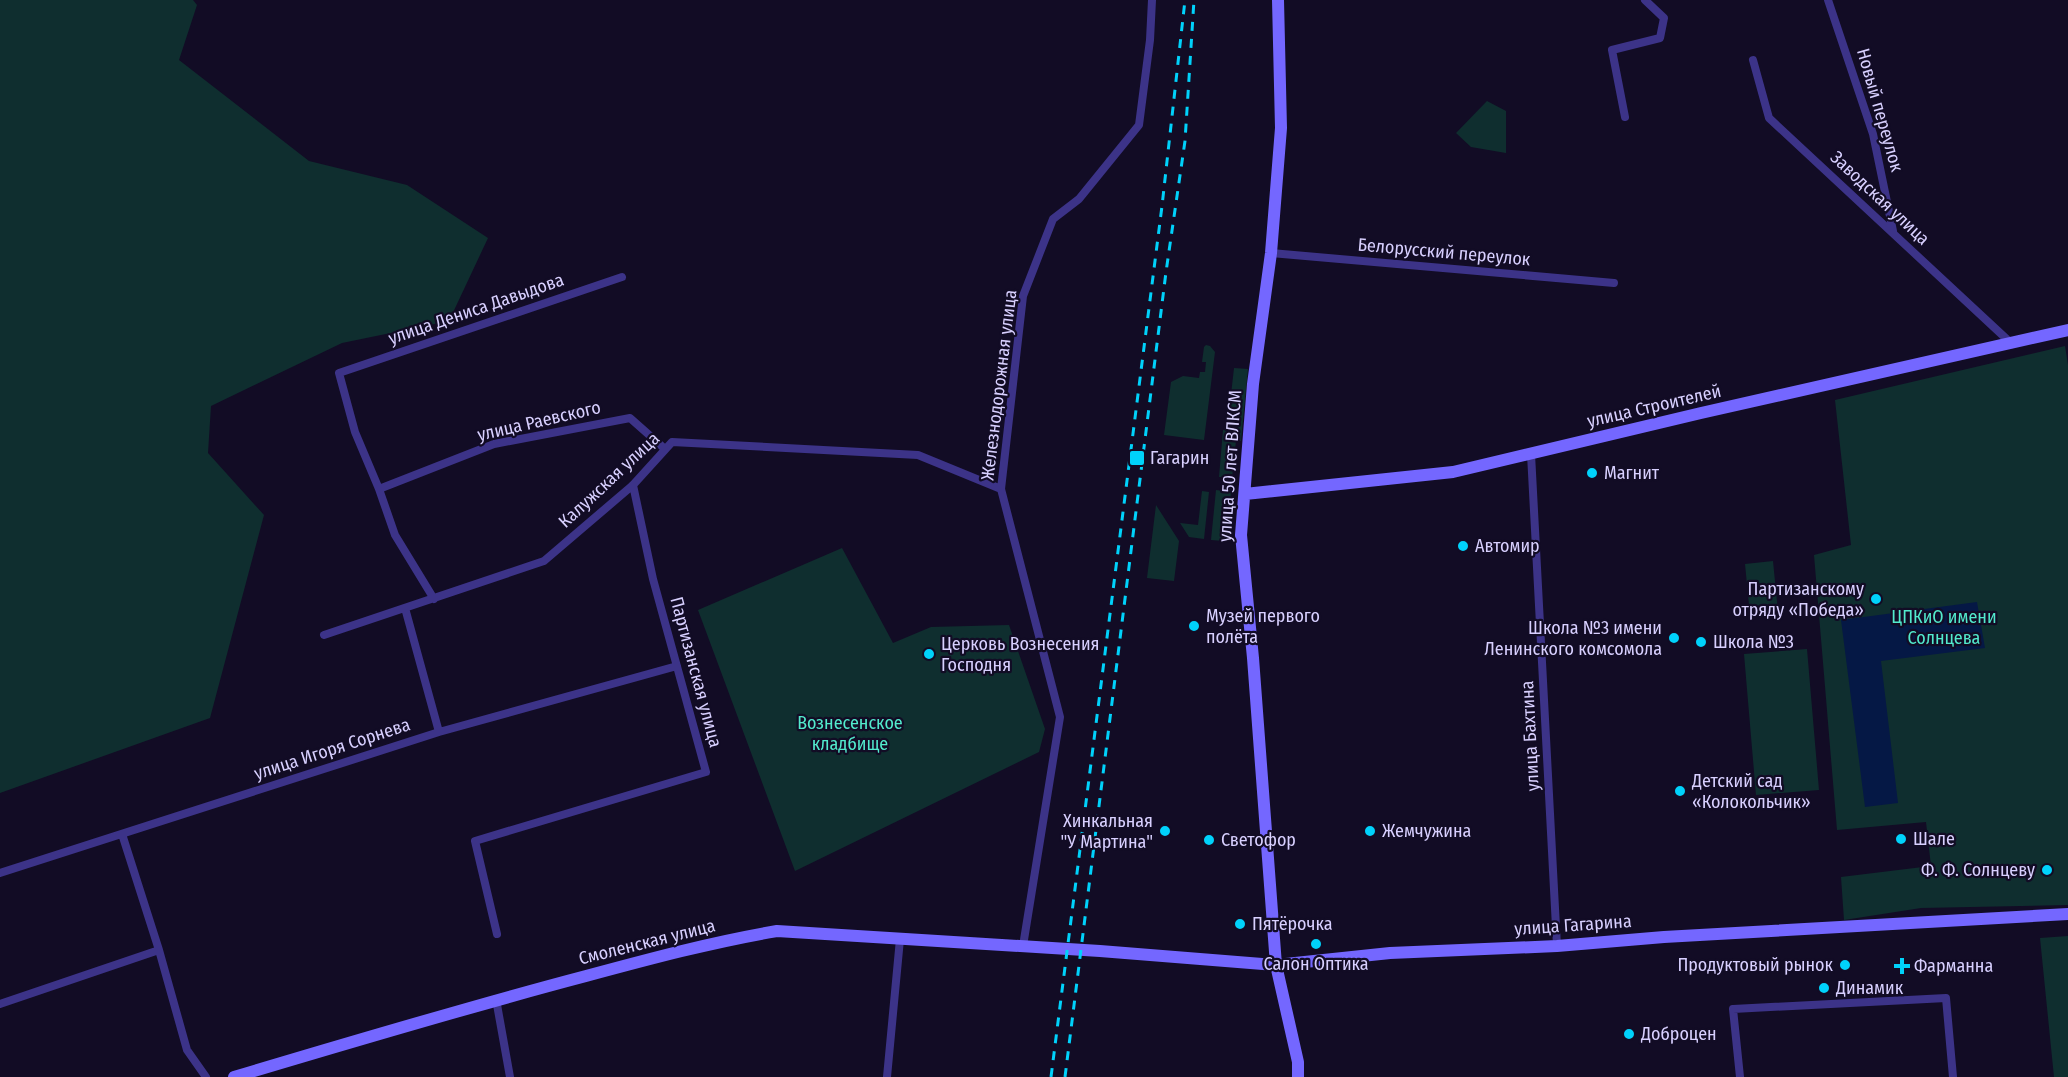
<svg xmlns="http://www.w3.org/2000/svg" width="2068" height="1077" viewBox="0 0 2068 1077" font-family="'Fira Sans Condensed',sans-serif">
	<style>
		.green { fill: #0f2e2f }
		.water { fill: #051845 }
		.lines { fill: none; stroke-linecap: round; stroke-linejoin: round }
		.street { stroke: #3c3388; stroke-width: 8 }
		.secondary { stroke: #7467ff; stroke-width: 12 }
		.rail { stroke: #00d2fb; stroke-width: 3; stroke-dasharray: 9 8; stroke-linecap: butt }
		.poi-dot { fill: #00d2fb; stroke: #120c25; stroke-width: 2 }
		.labels { text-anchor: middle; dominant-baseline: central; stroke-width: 4.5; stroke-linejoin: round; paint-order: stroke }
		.street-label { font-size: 18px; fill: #d8d0ff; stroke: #120c25 }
		.poi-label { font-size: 18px; fill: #d8d0ff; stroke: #120c25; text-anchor: start }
		.park-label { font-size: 18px; fill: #52eacd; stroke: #120c25 }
	</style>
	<rect width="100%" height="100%" fill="#120c25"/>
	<!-- green -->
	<path class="green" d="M0,0H193L197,5L179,60L309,161L407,185L488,238L449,321L342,343L211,406L208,453L264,515L210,718L0,793Z
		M1487,101L1506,111V153L1471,147L1456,133Z
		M1206,345L1210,346L1215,352L1204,440L1164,435L1171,382L1183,376L1199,378L1200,372H1205L1206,362H1202L1204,347Z
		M2065,346L2068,365V905L1921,908L1844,920L1841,877L1931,866L1926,822L1837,830L1814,555L1851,545L1835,400Z
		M1234,368L1248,369L1241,441H1236L1232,478L1219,477L1223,430H1227Z
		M1216,490L1231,492L1227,538L1223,541L1211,540Z
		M1202,491L1209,492L1204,539L1189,537L1180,523L1198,525Z
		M1156,505L1179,541L1174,581L1147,578Z
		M842,548L893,643L931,627L1009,625L1045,729L1039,752L795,871L698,610Z
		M1773,561L1778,612L1750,615L1745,564Z
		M1807,649L1819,790L1756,795L1744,654Z
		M2068,936V1077H2054L2040,938Z"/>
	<!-- water -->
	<path class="water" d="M1977,602L1985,648L1881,661L1898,803L1865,807L1841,620Z"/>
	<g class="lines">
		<!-- street -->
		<path class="street" d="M1828,0L1873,134L1893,231
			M1753,60L1769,118L2012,344
			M1625,117L1612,50L1660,38L1664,18L1645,0
			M1271,253L1614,283
			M1531,454L1557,946
			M379,489L494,444L630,418L665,449
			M434,599L395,535L379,489L355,432L339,373L622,277
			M405,608L439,732
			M324,635L544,561L633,485L672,442L918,455L1001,489
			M122,834L159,950L187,1050L206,1077
			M0,873L439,732L677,666
			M497,934L475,841L706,772L653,579L633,485
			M1023,946L1060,717L1001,489L1023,296L1053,219L1079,199L1139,125L1150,40L1152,0
			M496,999L510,1077
			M0,1004L159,950
			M887,1077L900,939
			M1740,1077L1733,1009L1946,998L1953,1077"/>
		<!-- secondary -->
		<path class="secondary" d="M1278,0L1281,128L1271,253L1253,384L1241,535L1253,658L1276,965L1298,1062V1077
			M1245,494L1453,472L1701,413L2068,330
			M234,1077C351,1042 468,1007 586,976C649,959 712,942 777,931L1100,951L1276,965L1390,953L1557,946L1664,937L2068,914"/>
		<!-- rail -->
		<path class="rail" d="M1051,1077L1162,206L1185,0
			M1065,1077L1166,272L1185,141L1194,0"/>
	</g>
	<!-- markers -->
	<g class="poi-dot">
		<rect x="1129" y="450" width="16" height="16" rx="3"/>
		<circle cx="1592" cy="473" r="6"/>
		<circle cx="1463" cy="546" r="6"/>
		<circle cx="1876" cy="599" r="6"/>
		<circle cx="1194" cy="626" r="6"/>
		<circle cx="1674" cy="638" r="6"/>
		<circle cx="1701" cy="642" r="6"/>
		<circle cx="929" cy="654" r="6"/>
		<circle cx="1680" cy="791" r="6"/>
		<circle cx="1165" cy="831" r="6"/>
		<circle cx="1370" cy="831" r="6"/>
		<circle cx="1901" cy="839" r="6"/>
		<circle cx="1209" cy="840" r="6"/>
		<circle cx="2047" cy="870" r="6"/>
		<circle cx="1240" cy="924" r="6"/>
		<circle cx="1316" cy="944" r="6"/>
		<circle cx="1845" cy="965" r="6"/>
		<path d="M1899 957h6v6h6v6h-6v6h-6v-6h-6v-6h6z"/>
		<circle cx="1824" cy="988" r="6"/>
		<circle cx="1629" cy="1034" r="6"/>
	</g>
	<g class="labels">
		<!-- street labels -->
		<g class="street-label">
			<text transform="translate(1880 110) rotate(74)">Новый переулок</text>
			<text transform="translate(1880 198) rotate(43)">Заводская улица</text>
			<text transform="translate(1444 252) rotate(5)">Белорусский переулок</text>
			<text transform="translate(476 309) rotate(-19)">улица Дениса Давыдова</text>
			<text transform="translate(999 385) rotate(-83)">Железнодорожная улица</text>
			<text transform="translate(1654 406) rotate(-13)">улица Строителей</text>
			<text transform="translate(539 421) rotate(-13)">улица Раевского</text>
			<text transform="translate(1230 466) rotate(-86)">улица 50 лет ВЛКСМ</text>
			<text transform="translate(609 480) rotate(-43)">Калужская улица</text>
			<text transform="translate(696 672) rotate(75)">Партизанская улица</text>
			<text transform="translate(1530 736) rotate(-93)">улица Бахтина</text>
			<text transform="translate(332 749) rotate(-18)">улица Игоря Сорнева</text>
			<text transform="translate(1573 925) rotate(-4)">улица Гагарина</text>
			<text transform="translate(647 942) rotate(-14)">Смоленская улица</text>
		</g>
		<!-- poi labels -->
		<g class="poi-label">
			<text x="1150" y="458">Гагарин</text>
			<text x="1604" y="473">Магнит</text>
			<text x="1475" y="546">Автомир</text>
			<text x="1864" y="589" text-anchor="end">Партизанскому<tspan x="1864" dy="21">отряду «Победа»</tspan></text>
			<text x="1206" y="616">Музей первого<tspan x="1206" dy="21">полёта</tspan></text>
			<text x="1662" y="628" text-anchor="end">Школа №3 имени<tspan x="1662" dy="21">Ленинского комсомола</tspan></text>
			<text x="1713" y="642">Школа №3</text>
			<text x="941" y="644">Церковь Вознесения<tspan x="941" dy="21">Господня</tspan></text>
			<text x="1692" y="781">Детский сад<tspan x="1692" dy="21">«Колокольчик»</tspan></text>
			<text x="1153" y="821" text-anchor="end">Хинкальная<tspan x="1153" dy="21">"У Мартина"</tspan></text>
			<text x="1382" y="831">Жемчужина</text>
			<text x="1913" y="839">Шале</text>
			<text x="1221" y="840">Светофор</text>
			<text x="2035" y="870" text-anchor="end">Ф. Ф. Солнцеву</text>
			<text x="1252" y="924">Пятёрочка</text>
			<text x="1316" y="964" text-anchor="middle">Салон Оптика</text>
			<text x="1833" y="965" text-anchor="end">Продуктовый рынок</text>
			<text x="1914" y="966">Фарманна</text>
			<text x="1836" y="988">Динамик</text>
			<text x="1641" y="1034">Доброцен</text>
		</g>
		<!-- park labels -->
		<g class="park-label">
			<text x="1944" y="617">ЦПКиО имени<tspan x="1944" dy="21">Солнцева</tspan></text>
			<text x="850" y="723">Вознесенское<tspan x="850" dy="21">кладбище</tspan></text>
		</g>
	</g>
</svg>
